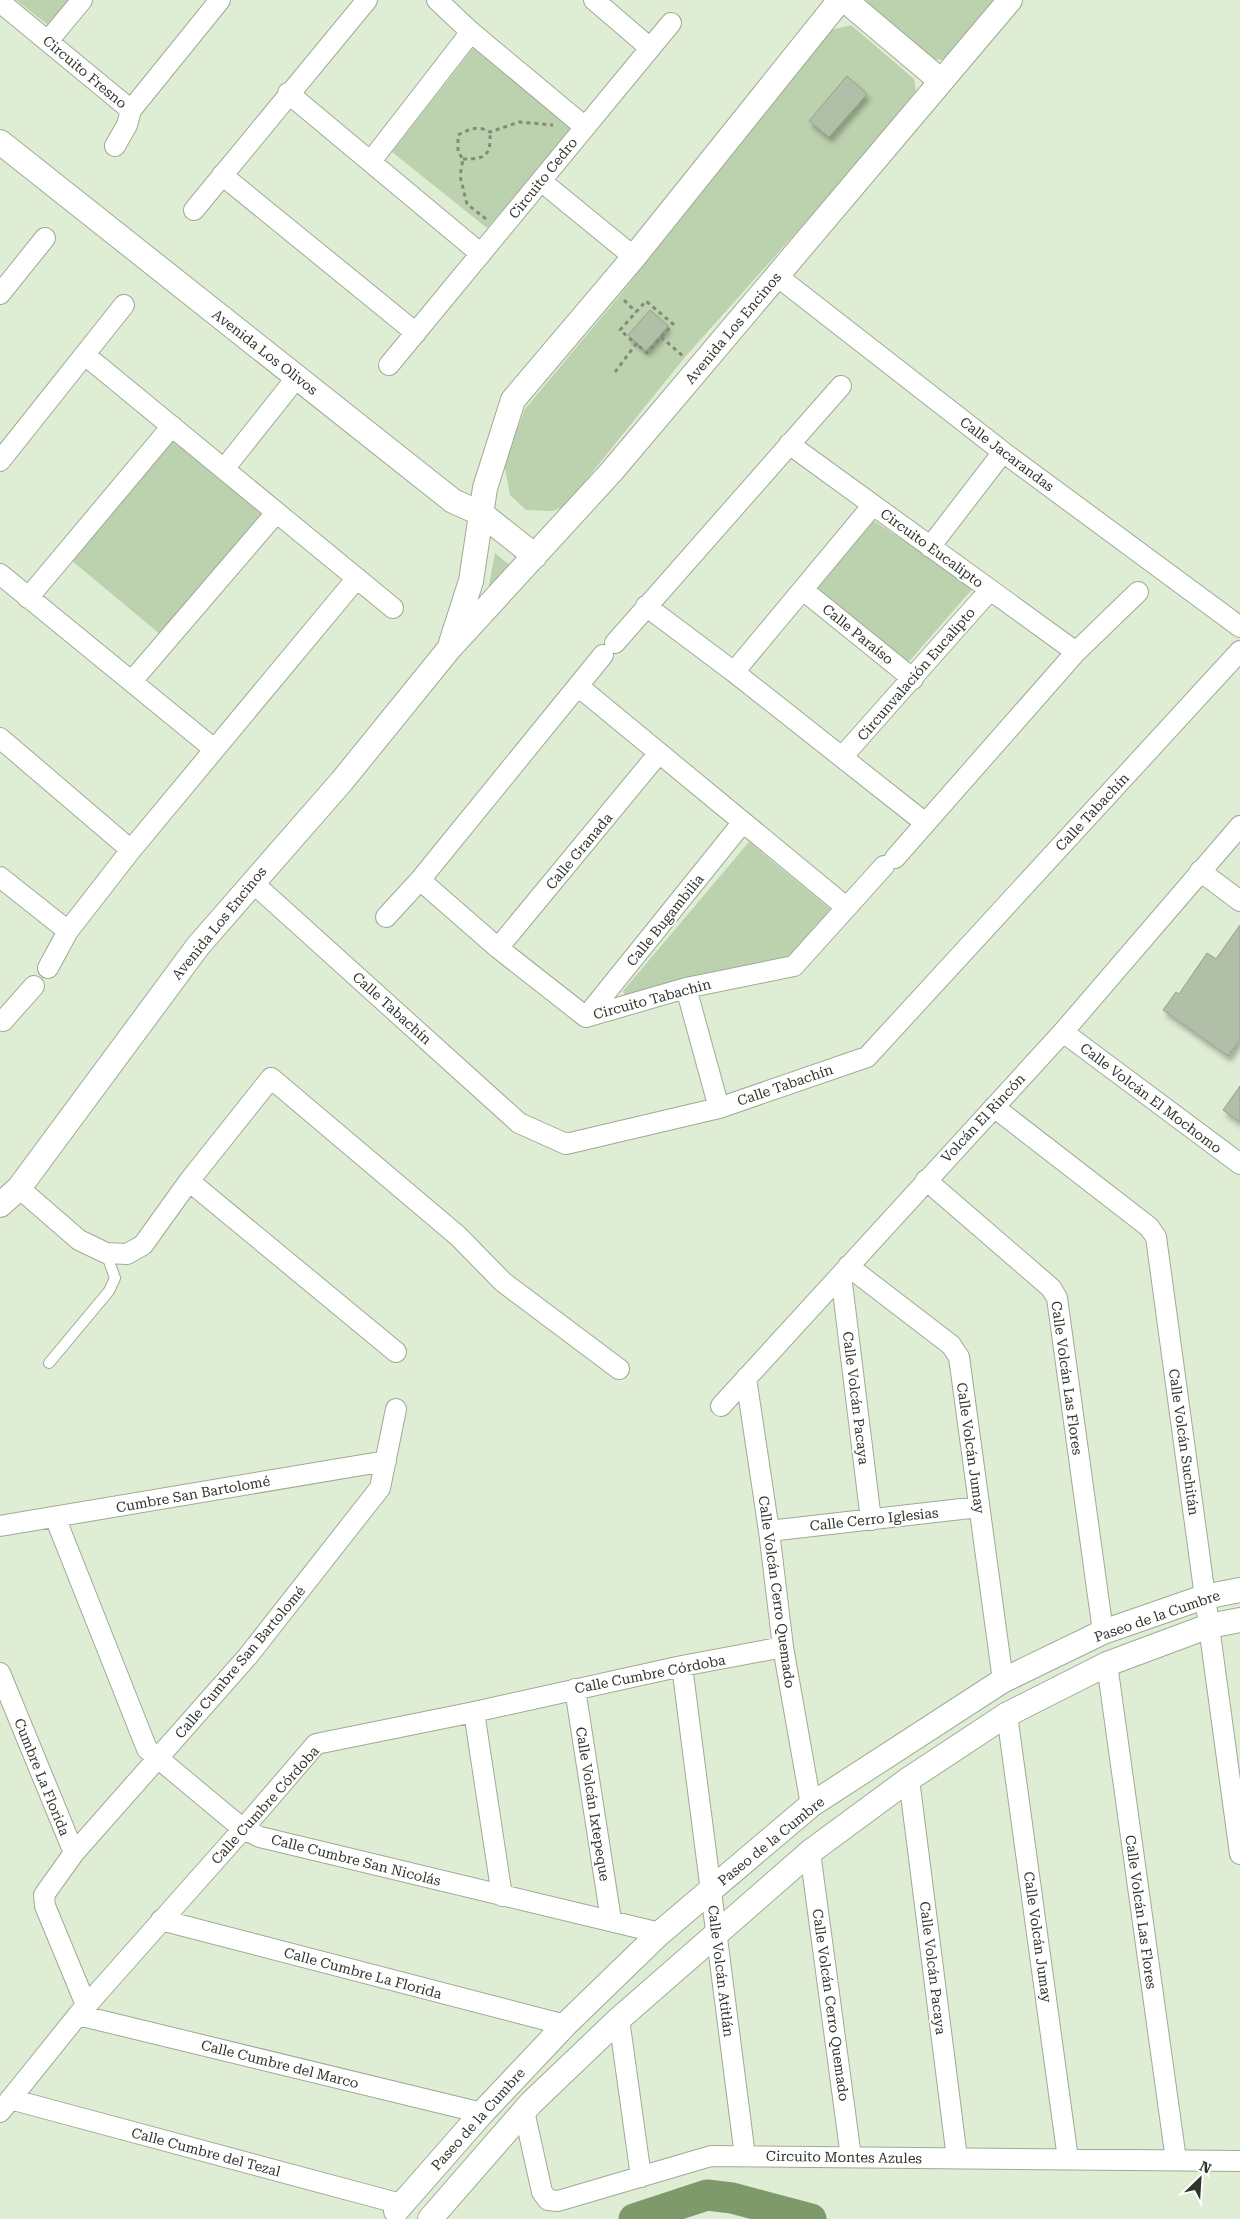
<svg xmlns="http://www.w3.org/2000/svg" width="1240" height="2219" viewBox="0 0 1240 2219" font-family="'Roboto Serif',serif">
	<style>
		.green { fill: #bcd1ad }
		.lines { fill: none; stroke-linecap: round; stroke-linejoin: round }
		.river { stroke: #7e996a; stroke-width: 31 }
		.building { fill: #b1bfa8; stroke: #95a28c; filter: url(#shadow) }
		.service-casing { stroke: #9eab95; stroke-width: 12 }
		.minor-casing { stroke: #9eab95; stroke-width: 22 }
		.tertiary-casing { stroke: #9eab95; stroke-width: 26 }
		.path { stroke: #828b7b; stroke-width: 3; stroke-dasharray: 4 4; stroke-linecap: butt }
		.service { stroke: #fff; stroke-width: 10 }
		.minor { stroke: #fff; stroke-width: 20 }
		.tertiary { stroke: #fff; stroke-width: 24 }
		.labels { text-anchor: middle; dominant-baseline: central; stroke-width: 4; stroke-linejoin: round; paint-order: stroke }
		.street-label { font-size: 14px; fill: #31362d; stroke: #fff }
	</style>
	<defs>
		<filter id="shadow"><feDropShadow dx="3" dy="5.5" stdDeviation="2.5" flood-color="#0004"/></filter>
	</defs>
	<rect width="100%" height="100%" fill="#dfedd5"/>
	<!-- green -->
	<path class="green" d="M16,0H77L53,29Z
		M866,0H1000L948,60L926,59L871,13Z
		M851,25L914,79L917,97L685,357L565,506L553,511L526,510L510,495L504,463L525,409L620,295L831,30Z
		M474,47L573,131L487,228L392,152Z
		M173,438L265,515L161,635L71,560Z
		M874,521L974,587L905,666L812,589Z
		M495,553L511,566L488,590Z
		M749,842L834,912L788,963L627,1002L623,991Z"/>
	<g class="lines">
		<!-- river -->
		<path class="river" d="M634,2219L707,2195L732,2198L811,2219"/>
	</g>
	<!-- building -->
	<path class="building" d="M847,76L867,94L829,137L809,121Z
		M650,310L668,326L646,351L628,335Z
		M1240,925V1039L1228,1056L1163,1010L1176,992L1179,994L1207,953L1216,959Z
		M1240,1086V1122L1223,1110Z"/>
	<g class="lines">
		<!-- service casing -->
		<g class="service-casing">
			<path id="service" d="M49,1363L109,1291L115,1278L106,1253"/>
		</g>
		<!-- minor casing -->
		<g class="minor-casing">
			<path id="minor" d="M437,0L471,32L585,127
				M594,0L650,48
				M0,2L131,110
				M48,41L82,0
				M288,93L481,254
				M115,146L127,125L131,110L220,0
				M371,161L471,32
				M222,175L416,333
				M541,181L634,257
				M194,210L367,0
				M777,276L1003,452L1240,627
				M0,294L45,238
				M85,355L393,608
				M389,365L671,23
				M789,444L1076,652
				M0,461L124,305
				M224,469L297,377
				M930,547L1003,452
				M0,574L214,749
				M803,590L913,679
				M28,598L172,426
				M646,606L734,672L924,822
				M615,643L841,386
				M734,672L873,505
				M132,681L276,513
				M578,686L846,907
				M0,738L131,850
				M842,757L990,590
				M895,858L1076,652L1138,592
				M1200,871L1240,901
				M0,877L68,931
				M420,880L498,948L586,1017
				M252,882L519,1123L566,1144L719,1108L867,1057L1240,651
				M386,917L420,880L603,655
				M498,948L659,753
				M48,968L68,931L131,850L357,578
				M686,988L719,1108
				M586,1017L686,988L794,966L884,866
				M586,1017L743,822
				M3,1021L34,986
				M1063,1032L1240,1164
				M994,1107L1149,1227L1156,1237L1240,1854
				M926,1180L1051,1288L1057,1298L1103,1632
				M189,1181L396,1352
				M19,1188L79,1240L106,1253L127,1254L143,1245L189,1181L271,1078L458,1236L503,1282L619,1369
				M848,1266L951,1345L959,1357L1003,1681
				M841,1275L871,1520
				M746,1378L769,1531L783,1647L811,1805
				M721,1406L1063,1032L1240,826
				M55,1517L147,1749L243,1829L260,1837L660,1933
				M0,1526L386,1461
				M769,1531L979,1507
				M1107,1664L1176,2160
				M682,1666L745,2156
				M0,1673L74,1853
				M575,1689L611,1920
				M474,1712L502,1896
				M1007,1715L1068,2159
				M909,1779L957,2158
				M810,1852L851,2157
				M161,1920L565,2025
				M86,2005L45,1906L44,1895L74,1853L248,1656L380,1488L396,1409
				M78,2015L482,2113
				M619,2019L641,2177
				M10,2099L401,2204
				M524,2111L542,2192L548,2200L558,2201L711,2156L1240,2161
				M0,2112L78,2015L243,1829L316,1744L474,1712L682,1666L783,1647"/>
		</g>
		<!-- tertiary casing -->
		<g class="tertiary-casing">
			<path id="tertiary" d="M845,0L941,81
				M0,142L453,501L482,514L535,556
				M451,643L471,581L485,488L513,400L634,257L840,0
				M0,1205L19,1188L198,946L342,781L449,649L612,471L1010,0
				M396,2211L482,2113L565,2025L660,1933L811,1805L1002,1681L1103,1632L1204,1597L1240,1590
				M430,2219L531,2103L619,2019L810,1852L909,1779L1006,1715L1107,1664L1209,1626L1240,1620"/>
		</g>
		<!-- path -->
		<path class="path" d="M463,159C486,159 491,156 490,132
			M486,219L467,204L460,176L463,159L458,152V135C469,129 478,125 490,132L519,122L553,125
			M624,300L636,312
			M661,337L683,356
			M615,372L636,344L620,330L646,301L673,324L647,353L636,344"/>
		<!-- service -->
		<use href="#service" class="service"/>
		<!-- minor -->
		<use href="#minor" class="minor"/>
		<!-- tertiary -->
		<use href="#tertiary" class="tertiary"/>
	</g>
	<g class="labels">
		<!-- street labels -->
		<g class="street-label">
			<text transform="translate(85 72) rotate(40)">Circuito Fresno</text>
			<text transform="translate(543 178) rotate(-51)">Circuito Cedro</text>
			<text transform="translate(733 328) rotate(-50)">Avenida Los Encinos</text>
			<text transform="translate(265 352) rotate(38)">Avenida Los Olivos</text>
			<text transform="translate(1007 454) rotate(37)">Calle Jacarandas</text>
			<text transform="translate(932 548) rotate(36)">Circuito Eucalipto</text>
			<text transform="translate(858 634) rotate(39)">Calle Paraíso</text>
			<text transform="translate(916 674) rotate(-49)">Circunvalación Eucalipto</text>
			<text transform="translate(1092 812) rotate(-47)">Calle Tabachín</text>
			<text transform="translate(579 851) rotate(-50)">Calle Granada</text>
			<text transform="translate(665 920) rotate(-51)">Calle Bugambilia</text>
			<text transform="translate(219 923) rotate(-51)">Avenida Los Encinos</text>
			<text transform="translate(652 999) rotate(-15)">Circuito Tabachin</text>
			<text transform="translate(392 1008) rotate(42)">Calle Tabachín</text>
			<text transform="translate(785 1085) rotate(-19)">Calle Tabachín</text>
			<text transform="translate(1151 1098) rotate(37)">Calle Volcán El Mochomo</text>
			<text transform="translate(983 1118) rotate(-47)">Volcán El Rincón</text>
			<text transform="translate(1067 1378) rotate(82)">Calle Volcán Las Flores</text>
			<text transform="translate(856 1398) rotate(83)">Calle Volcán Pacaya</text>
			<text transform="translate(1184 1442) rotate(82)">Calle Volcán Suchitán</text>
			<text transform="translate(971 1448) rotate(82)">Calle Volcán Jumay</text>
			<text transform="translate(193 1494) rotate(-10)">Cumbre San Bartolomé</text>
			<text transform="translate(874 1519) rotate(-6)">Calle Cerro Iglesias</text>
			<text transform="translate(777 1592) rotate(82)">Calle Volcán Cerro Quemado</text>
			<text transform="translate(1157 1616) rotate(-19)">Paseo de la Cumbre</text>
			<text transform="translate(240 1662) rotate(-50)">Calle Cumbre San Bartolomé</text>
			<text transform="translate(650 1674) rotate(-11)">Calle Cumbre Córdoba</text>
			<text transform="translate(42 1777) rotate(68)">Cumbre La Florida</text>
			<text transform="translate(593 1804) rotate(81)">Calle Volcán Ixtepeque</text>
			<text transform="translate(265 1805) rotate(-48)">Calle Cumbre Córdoba</text>
			<text transform="translate(771 1841) rotate(-39)">Paseo de la Cumbre</text>
			<text transform="translate(356 1860) rotate(14)">Calle Cumbre San Nicolás</text>
			<text transform="translate(1141 1912) rotate(82)">Calle Volcán Las Flores</text>
			<text transform="translate(1038 1937) rotate(82)">Calle Volcán Jumay</text>
			<text transform="translate(933 1968) rotate(83)">Calle Volcán Pacaya</text>
			<text transform="translate(721 1971) rotate(83)">Calle Volcán Atitlán</text>
			<text transform="translate(363 1973) rotate(15)">Calle Cumbre La Florida</text>
			<text transform="translate(831 2005) rotate(82)">Calle Volcán Cerro Quemado</text>
			<text transform="translate(280 2064) rotate(14)">Calle Cumbre del Marco</text>
			<text transform="translate(478 2119) rotate(-48)">Paseo de la Cumbre</text>
			<text transform="translate(206 2152) rotate(15)">Calle Cumbre del Tezal</text>
			<text transform="translate(844 2157) rotate(1)">Circuito Montes Azules</text>
		</g>
	</g>
	<!-- north arrow -->
	<g transform="translate(1200 2179) rotate(25)" stroke="#ffffff" stroke-width="4" paint-order="stroke">
	<path d="M0-4L9 19L0 12L-9 19Z" fill="#31362d"/>
	<text y="-8" font-size="14" font-weight="bold" text-anchor="middle" fill="#31362d">N</text>
	</g>
</svg>
